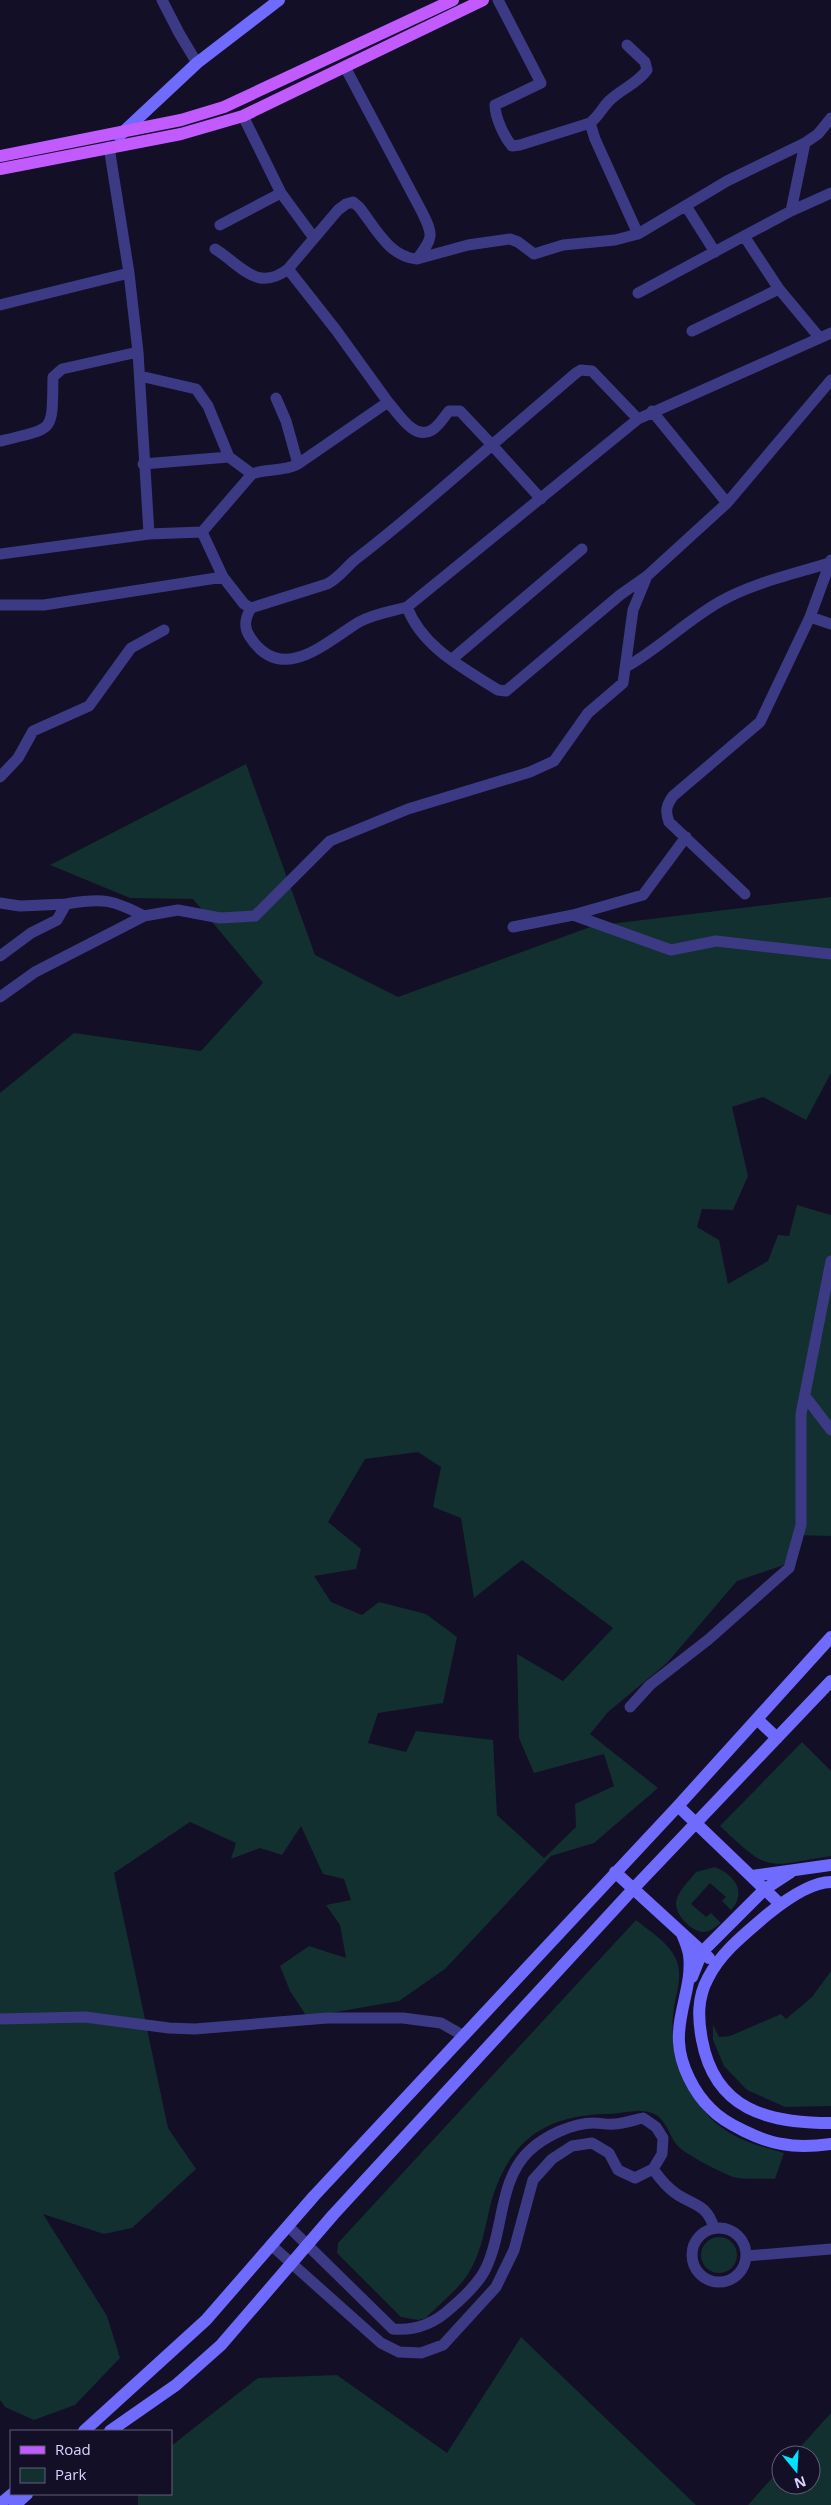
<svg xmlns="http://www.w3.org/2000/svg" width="831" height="2505" viewBox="0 0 831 2505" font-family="'Open Sans',sans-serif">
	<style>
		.green { fill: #12302f; fill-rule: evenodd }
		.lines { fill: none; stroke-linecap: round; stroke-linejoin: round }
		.street { stroke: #3d3a85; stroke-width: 11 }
		.secondary { stroke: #6f6bff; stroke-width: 12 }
		.primary { stroke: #c25bff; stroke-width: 12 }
	</style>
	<rect width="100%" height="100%" fill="#130f26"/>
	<!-- green -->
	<path class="green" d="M246,764L315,955L398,997L593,926L831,897V1073L806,1120L763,1097L732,1107L748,1176L733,1210L702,1209L697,1227L719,1240L728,1284L768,1261L778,1235L789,1236L797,1205L831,1215V1536L794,1535L784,1565L737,1581L667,1663L608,1712L590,1734L658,1788L594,1843L551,1856L445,1969L399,2001L307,2017L290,1991L280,1966L309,1946L346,1958L340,1925L326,1905L351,1900L344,1879L323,1874L301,1826L282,1855L260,1848L231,1859L236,1843L190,1822L114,1873L168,2128L196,2169L132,2228L104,2234L43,2214L107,2316L120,2358L75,2405L34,2420L5,2407L0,2400V1093L74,1033L201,1051L263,983L193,899L130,898L50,865ZM418,1452L441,1467L433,1507L461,1518L474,1598L522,1560L613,1628L563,1681L517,1654L519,1738L534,1773L604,1754L614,1786L575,1804L576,1827L544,1858L497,1815L493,1740L416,1731L406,1752L368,1743L378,1713L443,1703L457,1637L426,1614L379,1602L362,1615L331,1602L314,1576L356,1569L361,1549L328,1522L365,1459Z
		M802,1742L831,1771V1856C765,1866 772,1875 720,1826Z
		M715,1867C735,1875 747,1892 731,1910L722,1901L726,1897L710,1883L691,1904L706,1917L711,1913L721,1923C715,1927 711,1932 703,1932C691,1931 675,1915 676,1902C678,1891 689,1881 696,1872Z
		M636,1920C649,1931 667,1941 675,1957C685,1977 674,1996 673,2016C669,2052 691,2105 721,2127C739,2141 763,2147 784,2153L775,2179C762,2178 745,2180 733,2177C722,2173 684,2154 677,2145C668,2134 666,2118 652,2113C637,2108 622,2114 607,2114C546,2115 510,2140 492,2199C485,2225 483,2250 468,2274C458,2290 439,2304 426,2318L418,2320L401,2317L337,2253L338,2243Z
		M831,1971V2106L785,2107L747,2090L724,2066L713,2040V2025L719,2037L730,2036L781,2014L786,2019L812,1997Z
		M701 2255a18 18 0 1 1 36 0a18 18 0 1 1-36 0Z
		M521,2337L696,2505H138V2494H171V2446L258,2378L337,2375L447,2453Z
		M831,2413V2505H748L781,2468V2485H811V2455H793Z"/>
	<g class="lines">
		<!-- street -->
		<path class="street" d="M162,0L179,33L197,63
			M498,0L541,83L495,105C495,117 504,137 512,146L520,145L590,123L595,139L638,234
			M243,116L281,193L314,238
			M590,123C599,116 602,108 609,101C621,89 637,84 647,70L645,62L627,45
			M109,147L129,273L138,352L149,534
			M686,206L715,252
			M791,211L805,143L818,134L831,118
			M220,225L281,193
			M215,249C241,265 257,293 288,269L336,330L388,402L298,464L286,421L276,398
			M417,259L468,245L510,239L518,242L534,254L563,245L615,240L638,234L727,181L805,143
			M288,269L338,210L346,204L353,202L359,207C375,227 389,257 417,259C433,238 434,236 422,212L345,67
			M638,293L744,236
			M0,305L129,273
			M692,331L779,289
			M831,333L638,419L407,607C422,647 463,668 498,690L506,691L620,595L647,576L727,503L831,380
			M819,337L779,289L744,236L791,211L831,193
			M140,376L196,389L208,406L229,457L143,464
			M388,402C398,413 414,441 432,430C439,426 444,417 449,411H460L492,445L576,373L581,370L592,371L638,419
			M652,411L727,503
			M1,441C55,427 52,435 53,377L62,369L138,352
			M252,474C267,468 284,472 298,464
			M0,554L149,534L202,532L252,474L229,457
			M223,577L244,604L251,608L327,584C339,578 345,568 356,559C403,523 447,484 492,445L541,499
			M0,605H44L223,577L202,532
			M251,608C245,618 243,627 250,637C282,686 326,642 359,622C373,614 392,611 407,607
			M810,617L831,624
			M451,660L582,549
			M626,667C660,648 687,620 721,601C753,583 794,574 829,563
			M0,777L18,758L33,731L89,706L131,648L164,630
			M745,894L669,822C665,811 666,806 673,796L760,722L810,617L831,560
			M0,903L20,906L66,904L57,920L31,933L0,956
			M66,904C102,898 112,899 144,916
			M573,915L643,895L686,837
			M513,927L573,915L671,950L716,941L831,954
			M0,997L35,972L144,916L178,910L220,918L255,916L330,841L408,809L530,772L554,761L588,713L623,683L633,610L647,576
			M805,1396L831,1430
			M630,1707L650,1685L709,1639L789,1568L801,1525V1414L831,1261
			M0,2019L85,2017L169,2028L195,2029L327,2018H403L441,2023L464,2036
			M653,2169C660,2179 667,2188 678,2195C696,2206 707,2205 714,2228
			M692 2255a27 27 0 1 1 54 0a27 27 0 1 1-54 0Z
			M271,2245L381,2343L399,2352L421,2353L443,2345L496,2287L514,2250L533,2180L552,2159L572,2146L592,2143L609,2153L618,2170L635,2178L653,2169L662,2154L663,2138L656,2127L643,2118C634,2120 623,2124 614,2124C607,2125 601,2123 594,2123C572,2123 545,2136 529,2151C498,2181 504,2231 486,2268C479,2283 464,2297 451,2308C434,2324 416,2331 393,2329L288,2226
			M746,2256L831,2249"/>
		<!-- secondary -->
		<path class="secondary" d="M119,136L197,63L279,0
			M757,1719L777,1738
			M678,1806L780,1904
			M615,1872L709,1958
			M752,1876L831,1865
			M831,1882C811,1882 783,1902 768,1914C746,1933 721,1952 708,1978C697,1998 698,2019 702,2040C715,2110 768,2123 831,2123
			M682,1934C685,1941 688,1948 689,1955C693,1984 677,2013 679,2042C680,2065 694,2093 711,2109C725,2124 762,2141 782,2144C797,2147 816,2146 831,2144
			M692,1977L702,1952L765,1889L791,1872
			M84,2431L206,2320L314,2196L678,1806L831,1637
			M110,2431L176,2385L221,2345L333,2215L634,1888L831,1681
			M0,2504L12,2494
			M15,2505L27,2494"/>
		<!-- primary -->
		<path class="primary" d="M0,156L181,120L224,107L453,0
			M0,169L181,134L243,116L483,0"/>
	</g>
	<!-- legend -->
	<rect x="10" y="2430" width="162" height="65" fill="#130f26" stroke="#625e7d"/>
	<rect x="20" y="2446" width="25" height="8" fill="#c25bff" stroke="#625e7d"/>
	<text x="55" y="2455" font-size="15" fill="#d9d4ff">Road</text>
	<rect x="20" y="2468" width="25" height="15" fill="#12302f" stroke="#625e7d"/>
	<text x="55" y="2480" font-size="15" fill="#d9d4ff">Park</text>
	<!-- north arrow -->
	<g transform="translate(796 2470) rotate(162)"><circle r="24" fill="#130f26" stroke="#625e7d"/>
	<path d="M0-4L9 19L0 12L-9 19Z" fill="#00e5ff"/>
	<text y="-8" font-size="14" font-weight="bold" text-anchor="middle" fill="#d9d4ff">N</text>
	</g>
</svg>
